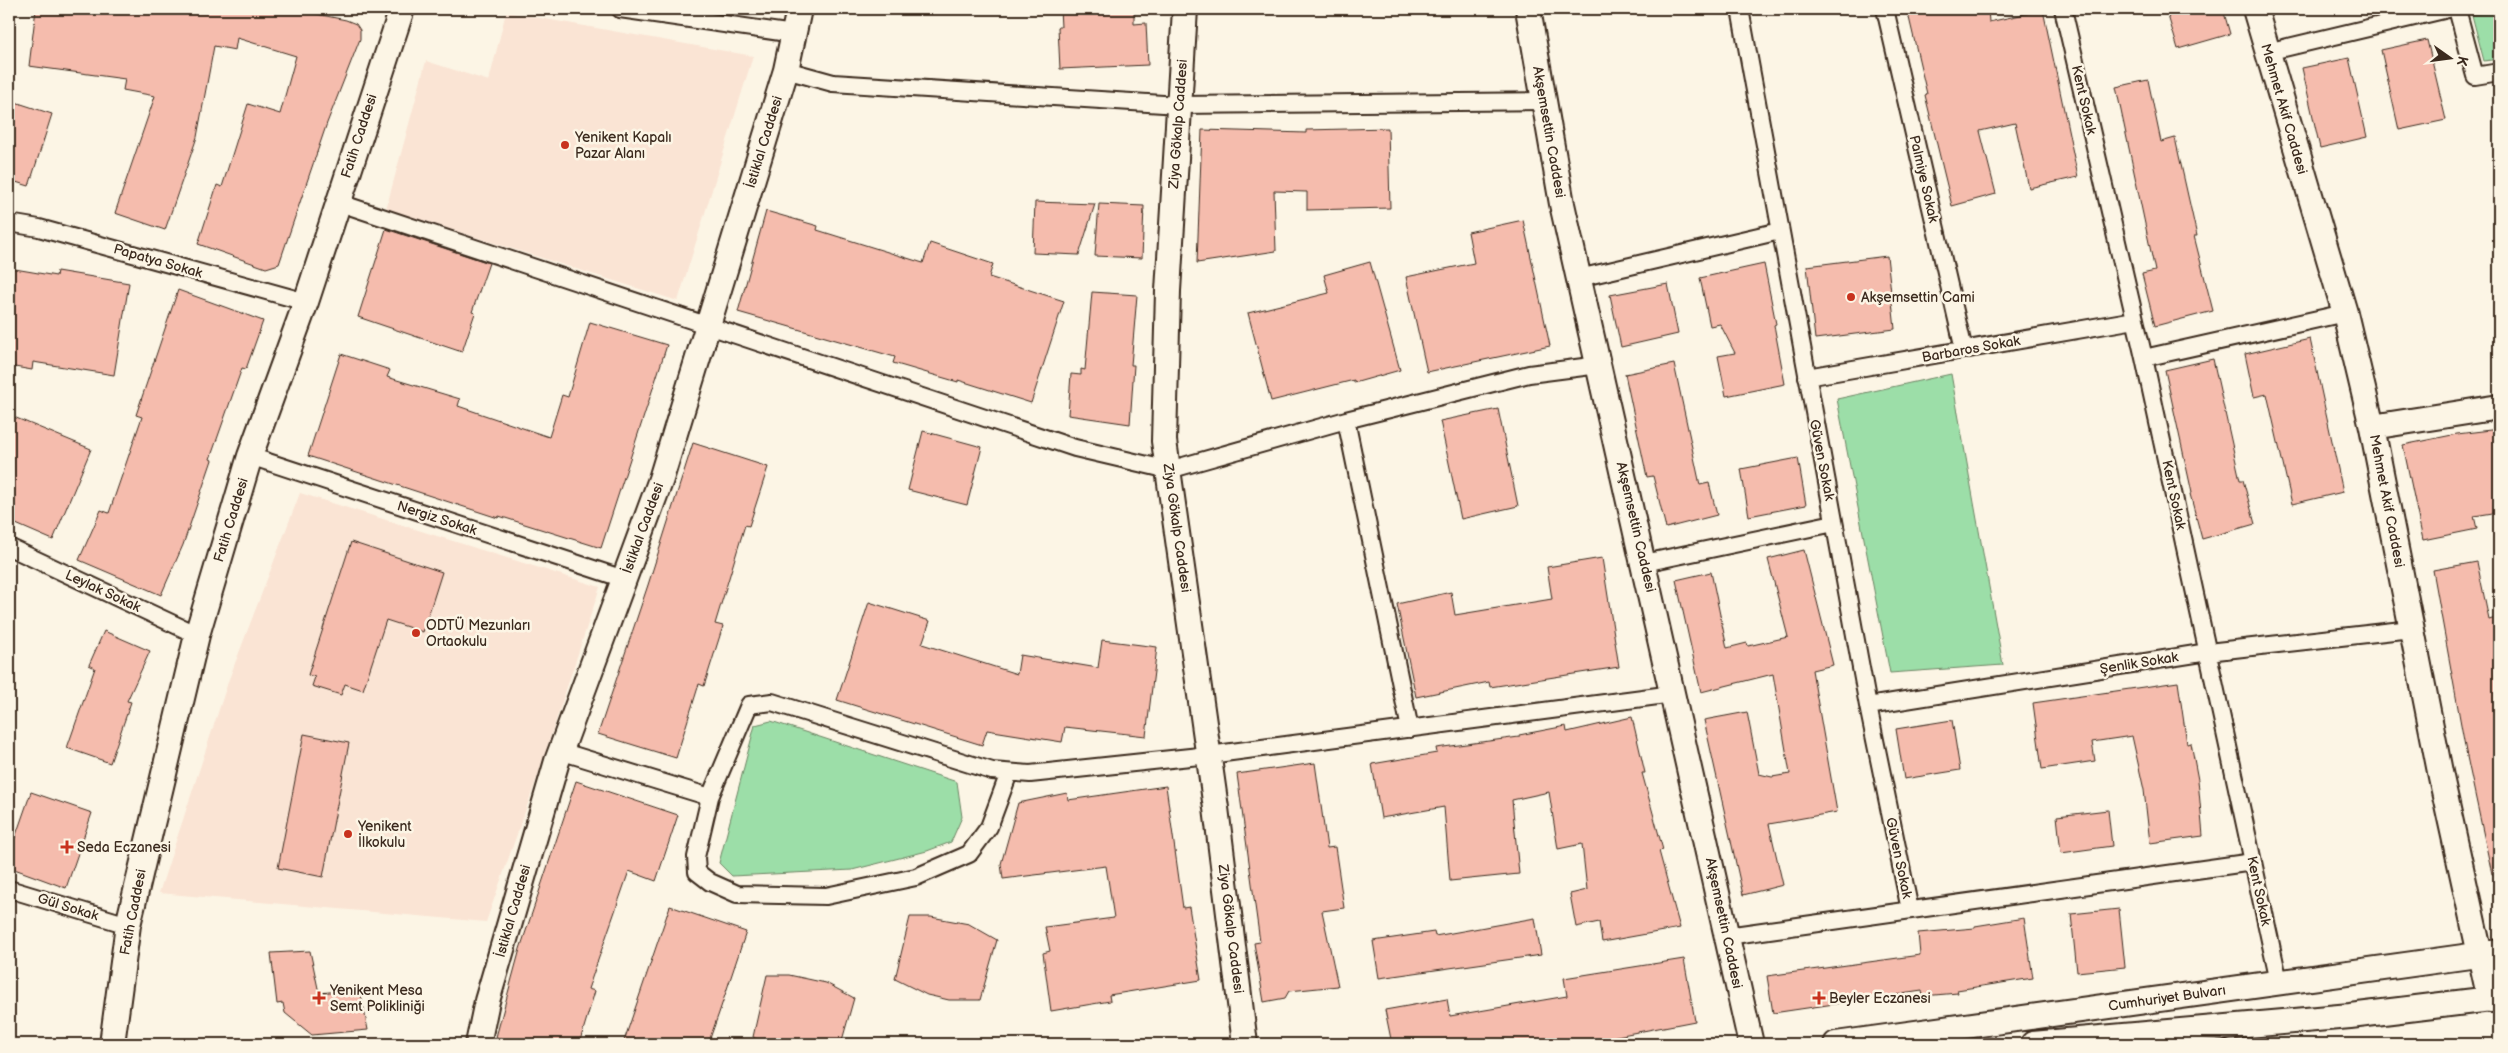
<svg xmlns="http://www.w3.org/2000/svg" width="2508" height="1053" viewBox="0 0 2508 1053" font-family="'Balsamiq Sans',sans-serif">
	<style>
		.built { fill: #fae4d4 }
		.green { fill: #9cdea8; stroke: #6c8463 }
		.building { fill: #f5bcad; stroke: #3b2a1e }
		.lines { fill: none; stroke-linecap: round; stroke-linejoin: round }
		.street-casing { stroke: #3b2a1e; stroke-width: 20 }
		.secondary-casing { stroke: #3b2a1e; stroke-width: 28 }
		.street { stroke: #fcf5e5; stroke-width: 16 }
		.secondary { stroke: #fcf5e5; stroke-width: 24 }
		.poi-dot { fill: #c8321e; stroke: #fcf5e5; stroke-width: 2 }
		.labels { text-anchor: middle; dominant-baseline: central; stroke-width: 5; stroke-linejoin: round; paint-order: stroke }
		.street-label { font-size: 14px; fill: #3b2a1e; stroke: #fcf5e5 }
		.poi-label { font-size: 14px; fill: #3b2a1e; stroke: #fcf5e5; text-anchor: start }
	</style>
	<rect width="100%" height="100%" fill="#fcf5e5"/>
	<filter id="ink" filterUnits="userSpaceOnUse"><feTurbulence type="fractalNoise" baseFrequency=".02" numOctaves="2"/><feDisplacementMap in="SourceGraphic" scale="10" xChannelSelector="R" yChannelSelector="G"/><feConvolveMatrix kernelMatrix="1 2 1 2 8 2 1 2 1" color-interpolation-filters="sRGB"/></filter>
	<g filter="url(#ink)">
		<!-- built -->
		<path class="built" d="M506,12L753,56L678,301L386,209L426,61L489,81Z
			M300,493L600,587L538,775L486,922L159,893L229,679Z"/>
		<!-- green -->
		<path class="green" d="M2499,10V59L2484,61L2472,15Z
			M1951,374L2003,665L1890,673L1837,399Z
			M771,721L957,782L962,817L951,842L927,851L852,870L732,876L719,863L755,725Z"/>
		<!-- building -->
		<path class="building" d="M36,9H292L346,20L356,24L360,30V39L327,123L279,264L266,268L198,244L217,185L222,187L248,104L280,114L296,56L237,38L235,50L214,46L197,137L165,230L115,213L155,96L123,90L125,79L29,66Z
			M1060,9H1134V24L1146,23L1148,65L1060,69L1058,27H1061Z
			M1907,9H1988L1989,22L2043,10L2078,177L2029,188L2015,123L1980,131L1996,194L1952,206L1925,95L1927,94Z
			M2166,9H2223L2230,34L2178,49Z
			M2427,40L2446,120L2399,130L2381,50Z
			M2349,58L2367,137L2320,148L2302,68Z
			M2148,80L2161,142L2175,138L2197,236H2194L2213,311L2155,326L2142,274L2155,271L2116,87Z
			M9,100L52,114L29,186L9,180Z
			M1388,128L1390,208L1307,210V192L1274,191L1276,251L1197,263L1202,130L1306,133V130Z
			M1035,202L1095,204L1079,255L1033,253Z
			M1099,204L1144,206L1142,258L1095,256Z
			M766,211L818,226L817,230L923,263L930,243L993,264L989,277L1064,301L1031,403L958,380V382L893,363L895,357L738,312Z
			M1523,220L1550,346L1427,372L1406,277L1474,263L1468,232Z
			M386,229L489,263L472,312L475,313L462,352L358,317Z
			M1887,256L1895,329L1815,339L1807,266Z
			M1370,262L1400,370L1354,383V380L1271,401L1248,313L1329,293L1324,275Z
			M1764,264L1776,324L1774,325L1785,384L1726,396L1718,356L1735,353L1720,324L1710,326L1700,278Z
			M9,268L56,276L57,271L129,283L114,375L33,362L32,370L9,366Z
			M1668,284L1678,334L1621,347L1610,295Z
			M178,290L263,321L246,369L242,368L210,459L212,460L183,545L161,595L79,560L101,510L109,513L142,417L136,415Z
			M1092,292L1137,295L1131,365H1134L1130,424L1068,415L1071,374L1081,375V369L1085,370Z
			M590,322L667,345L601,548L499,516L498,518L308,456L341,354L390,370L387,377L460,399L458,406L549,437L562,395L568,397Z
			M2310,339L2343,492L2292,504L2267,394L2254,397L2245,354Z
			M2213,359L2240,480H2243L2255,524L2202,539L2190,494L2192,493L2165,370Z
			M1674,364L1700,485L1709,483L1717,515L1666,528L1653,476L1647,477L1625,374Z
			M1498,409L1518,506L1461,519L1440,421Z
			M9,415L91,449L53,540L9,521Z
			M2499,429V512L2474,516L2477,529L2423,540L2403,445L2457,434Z
			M923,431L982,447L967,505L908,490Z
			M693,443L768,467L749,526L745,525L715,624L723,626L704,686L699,684L676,758L598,734L648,585Z
			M1798,458L1806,505L1749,516L1741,469Z
			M351,542L442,572L423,632L386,620L363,690L345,684L341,695L312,686L315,677L308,675Z
			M1804,550L1833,665L1812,670L1837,812L1769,824L1783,885L1743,895L1704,720L1747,712L1759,774L1772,777L1790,774L1773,674L1701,692L1676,580L1711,572L1727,648L1747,643L1748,646L1788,637L1768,559Z
			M1602,558L1619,667L1490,687L1489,682L1416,697L1397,604L1451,592L1455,615L1552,599L1547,567Z
			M2477,562L2489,620L2499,617V873L2492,874L2466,752L2433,570Z
			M869,602L930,621L922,644L1017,674L1020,655L1098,668L1102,640L1157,647L1146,736L1065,727L1062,742L987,730L982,745L837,700Z
			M104,631L150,651L127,701L131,702L110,763L67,748L95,668L89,665Z
			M2178,682L2187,744L2191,743L2198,780L2203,836L2150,843L2144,790L2132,736L2092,742L2095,761L2042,769L2033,703Z
			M1632,717L1645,773H1642L1663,850L1659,851L1680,928L1602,942L1599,922L1576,927L1570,894L1587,890L1582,844L1558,849L1549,792L1512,800L1519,874L1450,881L1444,807L1381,818L1372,764L1437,753L1436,748L1519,737V735L1566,726L1567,732Z
			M1952,720L1960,770L1904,779L1896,729Z
			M304,734L349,743L323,877L278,868Z
			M1315,763L1327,848L1335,847L1344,908L1322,911L1338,986L1289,991L1285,998L1264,1002L1254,943L1260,942L1237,774Z
			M576,781L678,815L656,881L629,871L588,989L595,991L579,1044H521L496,1037L520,949Z
			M1166,786L1183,908L1189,907L1201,980L1109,995L1110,1001L1051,1011L1043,953L1050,951L1045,927L1114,918L1106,866L1003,879L1001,864L1018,803L1067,793L1068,800Z
			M31,792L92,813L66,888L9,867V855Z
			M2108,810L2112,846L2061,853L2057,816Z
			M670,906L746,932L719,1013L708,1044H623Z
			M2119,909L2125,967L2077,972L2071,914Z
			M910,917H931L969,924L997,940L980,1000H949L927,995L895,979Z
			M1535,918L1541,955L1379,978L1373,941L1434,932L1435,936Z
			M2024,918L2033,978L1957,990L1958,993L1923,996L1922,991L1773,1013L1767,976L1920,955L1918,933L1975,928V926Z
			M310,951L319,993L360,989L368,1030L312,1035L285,1013L283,1003L277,1004L271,953Z
			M1684,959L1695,1021L1575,1044L1574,1041L1554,1044H1392L1385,1010L1447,999L1450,1016L1567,996L1564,978Z
			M767,975H789L826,983L854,998L841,1044H766L753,1037Z"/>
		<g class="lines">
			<!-- street casing -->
			<g class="street-casing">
				<path id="street" d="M620,9L794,34
					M1740,9L1868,706L1910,910
					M1885,9L1964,350
					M2063,9L2144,358L2279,982
					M2457,9L2475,76L2499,72
					M2267,52L2448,9
					M786,70L833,83L1179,105L1544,101
					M337,202L1075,448L1169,470L1346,420L1529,374L1599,365
					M9,223L39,228L306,302
					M1579,278L1780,231
					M2144,358L2345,313
					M1807,377L2135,320
					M1346,420L1410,729
					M250,456L624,579
					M9,547L197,635
					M1644,563L1834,523
					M1868,706L2208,652L2411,629
					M560,751L710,797L696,857L697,872L710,882L737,894L826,896L916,877L969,854L989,827L1009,773
					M710,797L749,705L772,702L992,771L1030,774L1209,755L1673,694
					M9,889L128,925
					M1727,936L2253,862"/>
			</g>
			<!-- secondary casing -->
			<g class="secondary-casing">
				<path id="secondary" d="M1185,9L1168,291L1164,441L1216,808L1245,1044
					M1528,9L1562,204L1751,1044
					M2255,9L2345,313L2372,427L2441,777L2490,1000
					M2372,427L2499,407
					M112,1044L128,925L197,635L250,456L306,302L402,9
					M478,1044L487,1001L557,761L661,479L786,70L799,9
					M1836,1044L2499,952
					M2033,1044L2350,1016L2499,998"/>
			</g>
			<!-- street -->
			<use href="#street" class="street"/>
			<!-- secondary -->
			<use href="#secondary" class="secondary"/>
		</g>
	</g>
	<!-- markers -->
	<g class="poi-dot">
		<circle cx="565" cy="145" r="5"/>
		<circle cx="1851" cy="297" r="5"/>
		<circle cx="416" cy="633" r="5"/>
		<circle cx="348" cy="834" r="5"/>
		<path d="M64.5 839.5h5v5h5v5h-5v5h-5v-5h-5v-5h5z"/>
		<path d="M316.5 990.5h5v5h5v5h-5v5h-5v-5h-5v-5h5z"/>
		<path d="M1816.5 990.5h5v5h5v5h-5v5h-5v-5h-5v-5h5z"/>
	</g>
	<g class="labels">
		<!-- street labels -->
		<g class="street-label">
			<text transform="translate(2084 100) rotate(77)">Kent Sokak</text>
			<text transform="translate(2284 109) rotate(74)">Mehmet Akif Caddesi</text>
			<text transform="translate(1178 124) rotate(-86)">Ziya Gökalp Caddesi</text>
			<text transform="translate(1549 132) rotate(80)">Akşemsettin Caddesi</text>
			<text transform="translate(359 136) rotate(-72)">Fatih Caddesi</text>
			<text transform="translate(764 142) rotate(-73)">İstiklal Caddesi</text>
			<text transform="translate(1924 179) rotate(77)">Palmiye Sokak</text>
			<text transform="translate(158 261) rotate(16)">Papatya Sokak</text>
			<text transform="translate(1971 349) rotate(-10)">Barbaros Sokak</text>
			<text transform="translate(1822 460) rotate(79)">Güven Sokak</text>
			<text transform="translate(2174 495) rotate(78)">Kent Sokak</text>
			<text transform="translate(2387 501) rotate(79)">Mehmet Akif Caddesi</text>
			<text transform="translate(437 518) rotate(18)">Nergiz Sokak</text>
			<text transform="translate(231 520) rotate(-73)">Fatih Caddesi</text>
			<text transform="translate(1636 527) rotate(77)">Akşemsettin Caddesi</text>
			<text transform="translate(643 528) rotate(-70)">İstiklal Caddesi</text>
			<text transform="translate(1177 528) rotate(82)">Ziya Gökalp Caddesi</text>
			<text transform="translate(103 591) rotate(25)">Leylak Sokak</text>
			<text transform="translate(2139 663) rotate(-9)">Şenlik Sokak</text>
			<text transform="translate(1899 858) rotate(78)">Güven Sokak</text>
			<text transform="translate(2259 891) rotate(78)">Kent Sokak</text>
			<text transform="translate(68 907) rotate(17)">Gül Sokak</text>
			<text transform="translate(513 911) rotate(-74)">İstiklal Caddesi</text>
			<text transform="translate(133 912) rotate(-79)">Fatih Caddesi</text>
			<text transform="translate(1724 923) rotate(78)">Akşemsettin Caddesi</text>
			<text transform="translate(1231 929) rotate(83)">Ziya Gökalp Caddesi</text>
			<text transform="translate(2167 998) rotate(-8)">Cumhuriyet Bulvarı</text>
		</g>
		<!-- poi labels -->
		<g class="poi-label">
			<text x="575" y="137">Yenikent Kapalı<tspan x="575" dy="16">Pazar Alanı</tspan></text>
			<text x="1861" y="297">Akşemsettin Cami</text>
			<text x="426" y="625">ODTÜ Mezunları<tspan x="426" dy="16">Ortaokulu</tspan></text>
			<text x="358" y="826">Yenikent<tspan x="358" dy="16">İlkokulu</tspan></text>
			<text x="77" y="847">Seda Eczanesi</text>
			<text x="330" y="990">Yenikent Mesa<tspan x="330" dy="16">Semt Polikliniği</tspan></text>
			<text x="1829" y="998">Beyler Eczanesi</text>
		</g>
	</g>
	<!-- margin -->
	<rect width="2508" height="1053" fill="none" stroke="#fcf5e5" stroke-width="30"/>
	<rect x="15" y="15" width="2478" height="1023" fill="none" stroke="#3b2a1e" stroke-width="2" filter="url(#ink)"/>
	<!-- north arrow -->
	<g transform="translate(2450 58) rotate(104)" stroke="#fcf5e5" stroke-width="4" paint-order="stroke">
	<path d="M0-4L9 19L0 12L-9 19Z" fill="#3b2a1e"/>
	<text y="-8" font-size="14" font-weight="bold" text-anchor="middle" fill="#3b2a1e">K</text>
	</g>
</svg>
